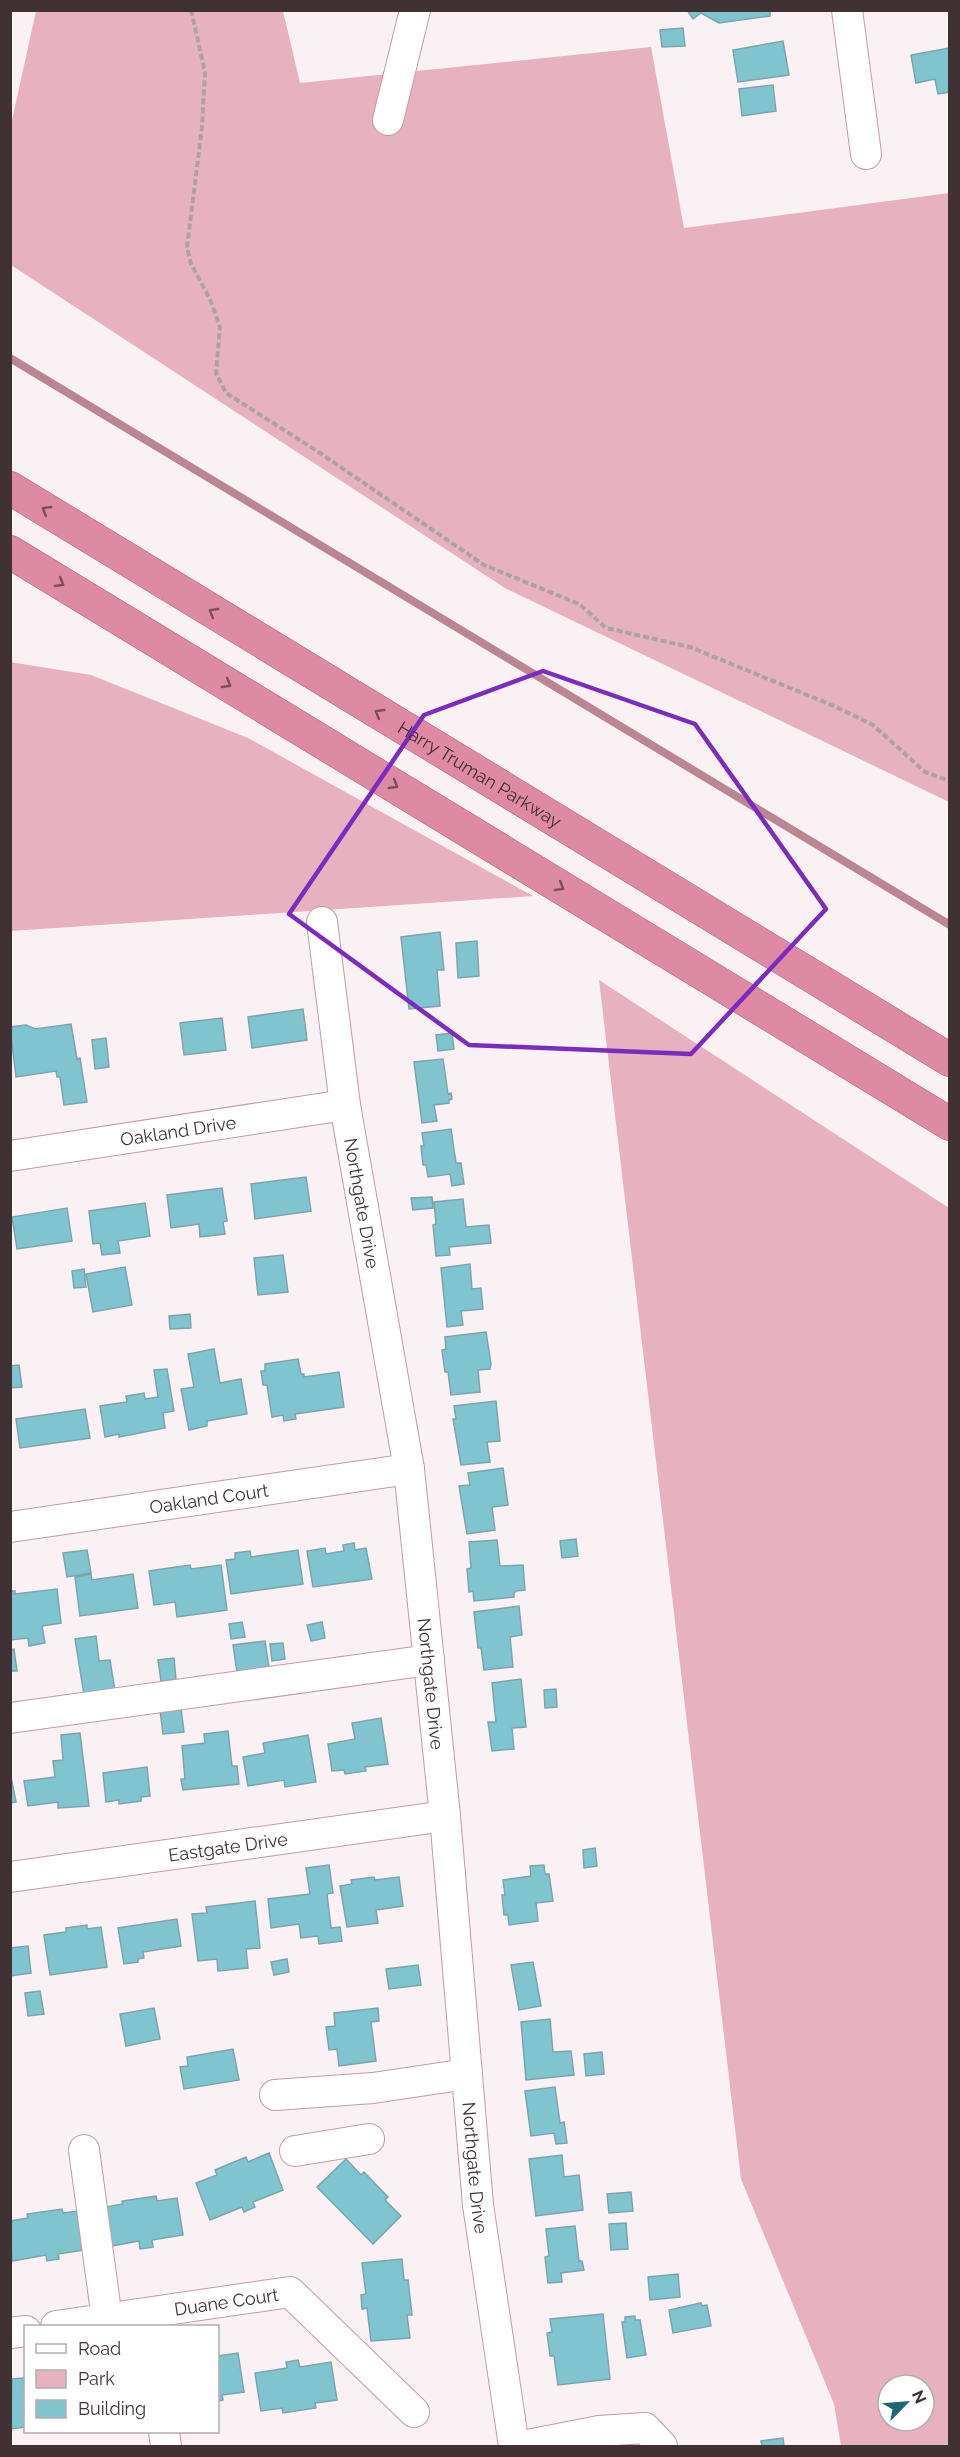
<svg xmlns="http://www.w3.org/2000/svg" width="960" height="2457" viewBox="0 0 960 2457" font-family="Raleway,sans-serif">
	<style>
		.green { fill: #e8b1c0; fill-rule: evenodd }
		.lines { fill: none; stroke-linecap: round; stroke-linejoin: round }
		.stream { stroke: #bc8594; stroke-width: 8 }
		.building { fill: #80c4d0; stroke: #7ba5ad; stroke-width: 1.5 }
		.minor-casing { stroke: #c29ca6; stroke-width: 32 }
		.highway-casing { stroke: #a76b7d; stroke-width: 34 }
		.path { stroke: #aca1a4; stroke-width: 4; stroke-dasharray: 6 3; stroke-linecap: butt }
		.minor { stroke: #fff; stroke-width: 30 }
		.highway { stroke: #df8aa4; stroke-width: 33 }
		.oneway { stroke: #78505c }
		.marked { fill: none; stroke: #7b2cbf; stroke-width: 4.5; stroke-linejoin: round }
		.labels { text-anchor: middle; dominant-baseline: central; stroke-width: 5; stroke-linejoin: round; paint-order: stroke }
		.street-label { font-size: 18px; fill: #403135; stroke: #fff }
	</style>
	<rect width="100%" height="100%" fill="#f9f1f3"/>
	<!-- green -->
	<path class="green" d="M36,11H283L300,83L651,47L684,228L949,193V802L505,588L11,265V125Z
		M10,662L91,675L248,738L533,896L11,931Z
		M599,980L949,1208V2446H841L834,2404L741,2179ZM888,2385H924V2421H888Z"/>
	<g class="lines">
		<!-- stream -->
		<path class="stream" d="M10,358L950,925"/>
	</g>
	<!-- building -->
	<path class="building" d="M687,10H770V16L719,23L701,13L693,19Z
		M683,28L685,46L662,47L660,30Z
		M783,41L789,75L738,82L733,50Z
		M950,48V92L938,94L935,79L916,83L911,55Z
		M773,85L776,111L742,116L739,89Z
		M440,932L444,970H437L440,1006L409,1009L401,937Z
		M477,941L479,976L458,978L456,943Z
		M303,1009L307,1040L252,1048L248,1017Z
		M222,1018L226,1050L184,1055L180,1023Z
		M71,1024L77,1059L80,1058L87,1102L64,1105L60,1077H57L56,1071L16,1077L10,1027L26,1025L35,1029Z
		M452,1033L454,1049L438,1051L436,1035Z
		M106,1038L109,1067L95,1069L92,1040Z
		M443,1059L448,1094L451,1093L452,1099L449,1100V1103L434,1105L437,1121L422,1123L414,1062Z
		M451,1129L456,1163H461L464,1184L452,1186L450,1174L428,1177L426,1165H423L421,1146H424L422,1133Z
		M306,1177L311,1211L255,1219L251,1184Z
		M222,1188L227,1221L223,1222L225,1234L200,1237L199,1224L171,1228L167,1195Z
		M432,1197L433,1208L413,1210L411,1198Z
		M463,1199L466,1227L489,1225L491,1243L449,1247L450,1255L436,1256L433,1225L436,1224L434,1202Z
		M145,1203L150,1236L118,1241L120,1253L102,1255L100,1243L93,1244L89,1211Z
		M67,1208L72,1241L17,1249L12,1217Z
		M283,1255L288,1292L258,1295L254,1258Z
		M470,1264L472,1289L481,1288L483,1309L461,1311L463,1325L447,1327L441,1268Z
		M125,1267L132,1305L93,1312L86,1274Z
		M84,1269L86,1287L74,1288L72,1271Z
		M190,1314L191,1328L170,1329L169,1316Z
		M486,1332L491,1364L490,1369L478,1370L480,1392L451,1395L448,1372H445L442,1350L446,1349L445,1337Z
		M214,1349L220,1383L241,1379L247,1414L207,1421V1426L189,1430L181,1389L194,1387L188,1354Z
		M298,1359L301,1374H304V1377L339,1372L344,1407L295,1414L296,1419L284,1421L283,1415L272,1417L267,1385H263L261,1371H265V1364Z
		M19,1365L22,1387L10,1388V1366Z
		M167,1369L174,1411L163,1413L165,1428L119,1437V1434L105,1437L100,1406L127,1402L126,1396L144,1393L145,1399L158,1397L154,1370Z
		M496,1401L500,1441L487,1442L490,1462L461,1465L453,1419H456L454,1406Z
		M85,1409L90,1438L20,1448L16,1419Z
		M503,1468L508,1505L492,1507L495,1530L467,1534L459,1486L470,1485L468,1473Z
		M576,1539L578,1556L562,1558L560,1541Z
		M497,1540L500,1566L523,1565L525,1590L516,1591L514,1593V1597L474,1601L473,1591L469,1592L467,1569L471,1568L469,1542Z
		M354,1543L355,1550L366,1548L372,1579L313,1587L307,1551L325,1548L326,1554L344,1551L343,1545Z
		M87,1550L91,1573L67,1577L63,1553Z
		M298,1550L303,1584L231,1594L226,1560L235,1559V1553L250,1551L251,1557Z
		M190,1565L191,1569L221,1565L227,1610L177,1617L175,1602L154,1605L149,1571Z
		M91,1574L92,1580L133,1574L138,1608L80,1616L75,1577Z
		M57,1589L61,1623L42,1626L45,1643L29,1646L28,1638L10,1640V1591H15V1594Z
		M519,1606L522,1635L510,1637L513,1667L484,1670L481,1648H478L474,1612Z
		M242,1622L245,1637L231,1639L229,1624Z
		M322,1622L325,1638L311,1641L307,1625Z
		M96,1636L99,1661L110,1660L115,1691L84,1695L75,1639Z
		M265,1641L269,1668L237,1672L233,1645Z
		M283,1643L285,1659L272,1661L270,1644Z
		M14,1649L17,1671H10V1650Z
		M174,1658L176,1680L161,1681L158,1660Z
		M521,1679L526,1727L512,1728L514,1749L492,1751L488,1722H496L492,1683Z
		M556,1689L557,1707L545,1708L544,1690Z
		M181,1708L184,1732L163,1734L160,1710Z
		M381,1718L388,1764L365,1767L366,1771L345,1774L344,1770L332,1771L328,1744L355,1739L352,1723Z
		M228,1731L232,1766H237L239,1784L183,1790L181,1779H185L182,1746L205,1743L204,1734Z
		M80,1733L89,1806L58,1808V1802L28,1806L24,1781L55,1777L53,1761L63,1760L61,1735Z
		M308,1735L316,1782L285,1787L284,1780L248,1786L243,1757L265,1753L263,1743Z
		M147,1767L150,1796L141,1797V1801L119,1804V1800L106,1802L103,1773Z
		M10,1772L16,1802L10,1803Z
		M595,1848L597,1866L584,1868L583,1850Z
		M329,1865L333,1893L327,1894L331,1928L340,1927L342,1941L319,1944L318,1936L301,1938L299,1924L271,1928L268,1899L310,1894L306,1868Z
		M544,1865L545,1874H549L553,1901L536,1903L538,1921L509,1925L508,1915H504L502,1895H505L503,1880L531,1876L530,1866Z
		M374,1877L375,1880L399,1877L403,1906L376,1910L378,1923L347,1927L340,1886L352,1884L351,1880Z
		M255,1901L260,1948L246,1949L248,1968L218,1971L217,1959L198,1961L192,1914L207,1913L206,1907Z
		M177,1919L181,1946L143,1952L144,1958L138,1959V1962L124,1964L118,1928Z
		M87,1925V1929L101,1927L107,1967L50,1975L44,1935L66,1932V1928Z
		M28,1946L31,1973L10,1976V1948Z
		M287,1959L289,1972L274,1975L271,1962Z
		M533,1962L541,2006L519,2010L511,1965Z
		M418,1965L421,1985L389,1989L386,1969Z
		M40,1991L44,2014L28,2016L25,1993Z
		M154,2008L160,2039L126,2046L120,2014Z
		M378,2008L379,2021L371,2022L376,2061L339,2066L337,2049L329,2050L326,2027L335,2026L334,2013Z
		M550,2019L553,2052L571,2051L574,2075L526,2080L521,2022Z
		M233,2049L239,2080L184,2089L180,2067L188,2066L187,2057Z
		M602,2052L604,2074L586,2076L584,2054Z
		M555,2087L560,2123L564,2122L567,2143L556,2144L554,2133L531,2136L525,2091Z
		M269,2153L283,2190L253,2202L255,2207L244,2212L242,2207L210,2220L196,2183L217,2175L215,2170L246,2157L248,2162Z
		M562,2155L564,2177L579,2175L583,2210L536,2216L529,2159Z
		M346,2159L361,2175L364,2172L388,2197L385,2200L401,2216L373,2244L317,2187Z
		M631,2192L633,2211L609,2213L607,2194Z
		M156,2196L157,2201L177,2198L183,2235L152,2240L153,2247L140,2249L139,2241L106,2247L100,2208L123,2204L122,2201Z
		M62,2209L63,2213L85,2210L90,2249L58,2254L59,2259L47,2261L46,2255L12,2261L10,2221L28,2218L27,2214Z
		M626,2223L628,2249L611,2250L609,2224Z
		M575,2226L579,2261H582L584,2270L561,2273L562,2282L548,2283L545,2257L549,2256L546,2229Z
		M402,2259L404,2280H408L412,2315H407L410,2338L371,2341L367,2308L362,2309L361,2295L366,2294L362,2263Z
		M678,2274L680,2297L650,2300L648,2277Z
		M701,2303L702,2306L707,2305L711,2326L673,2333L669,2310Z
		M603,2314L610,2379L558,2385L554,2356H550L547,2333L552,2332L550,2319Z
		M635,2316V2320H640L646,2355L627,2358L622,2322H625V2317Z
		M238,2353L244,2392L222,2395L223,2400L218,2401V2356Z
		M298,2360L300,2367L331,2362L337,2400L315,2403L316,2408L283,2413L282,2408L261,2411L255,2373L287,2368L286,2362Z
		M23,2378L24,2384L26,2383V2427L10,2429L12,2379Z
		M783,2438L784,2446H762L761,2441Z"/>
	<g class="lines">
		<!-- minor casing -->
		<g class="minor-casing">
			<g id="minor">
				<path d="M847,10L866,154"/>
				<path d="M388,120L415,10"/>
				<path id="s1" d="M322,922L345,1105L409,1469L445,1816L478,2205L514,2446"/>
				<path id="s2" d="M10,1156L345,1105"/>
				<path id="s3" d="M10,1527L409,1469"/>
				<path d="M10,1718L429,1660"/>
				<path id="s4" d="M10,1877L445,1816"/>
				<path d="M275,2095L373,2088L467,2074"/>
				<path d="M84,2150L107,2319"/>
				<path d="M295,2151L369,2139"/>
				<path id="s5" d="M56,2326L290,2292L414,2412"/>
				<path d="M10,2333L26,2331"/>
				<path d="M164,2432L166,2446"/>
				<path d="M523,2446L599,2431L645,2428L662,2446"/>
			</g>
		</g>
		<!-- highway casing -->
		<g class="highway-casing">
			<g id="highway">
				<path id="s6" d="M10,488L950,1060"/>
				<path d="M10,552L950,1124"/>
			</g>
		</g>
		<!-- path -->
		<path class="path" d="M191,10L205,72L202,127L187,247L191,264L210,299L220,327L216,373L226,393L317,451L484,565L579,604L606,628L690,647L834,706L873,725L925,772L950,781"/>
		<!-- minor -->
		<use href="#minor" class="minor"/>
		<!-- highway -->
		<use href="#highway" class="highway"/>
	</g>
	<!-- one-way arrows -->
	<defs><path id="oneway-chevron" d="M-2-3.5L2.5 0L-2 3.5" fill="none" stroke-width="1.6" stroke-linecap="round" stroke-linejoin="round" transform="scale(1.5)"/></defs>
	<g class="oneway">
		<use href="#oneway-chevron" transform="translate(46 510) rotate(-149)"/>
		<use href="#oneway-chevron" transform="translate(60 583) rotate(31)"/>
		<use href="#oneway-chevron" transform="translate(213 612) rotate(-149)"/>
		<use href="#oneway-chevron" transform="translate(227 684) rotate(31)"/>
		<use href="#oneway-chevron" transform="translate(379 713) rotate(-149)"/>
		<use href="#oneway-chevron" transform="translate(394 785) rotate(31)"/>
		<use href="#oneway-chevron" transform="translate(560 887) rotate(31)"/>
	</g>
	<!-- marked area -->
	<path class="marked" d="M543,671L695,724L826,909L691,1054L469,1045L289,914L424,715Z"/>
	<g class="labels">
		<!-- street labels -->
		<g class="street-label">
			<text stroke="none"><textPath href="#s6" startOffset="550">Harry Truman Parkway</textPath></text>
			<text stroke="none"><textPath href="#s2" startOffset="170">Oakland Drive</textPath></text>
			<text stroke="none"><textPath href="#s1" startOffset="284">Northgate Drive</textPath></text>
			<text stroke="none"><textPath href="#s3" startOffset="201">Oakland Court</textPath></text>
			<text stroke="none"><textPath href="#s1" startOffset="770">Northgate Drive</textPath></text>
			<text stroke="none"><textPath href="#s4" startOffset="220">Eastgate Drive</textPath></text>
			<text stroke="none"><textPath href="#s1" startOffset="1256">Northgate Drive</textPath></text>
			<text stroke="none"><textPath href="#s5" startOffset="172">Duane Court</textPath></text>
		</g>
	</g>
	<!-- border -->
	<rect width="960" height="2457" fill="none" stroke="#403135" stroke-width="24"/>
	<!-- legend -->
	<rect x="24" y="2325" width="195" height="108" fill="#ffffff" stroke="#b3adae" stroke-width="1.5"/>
	<rect x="36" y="2344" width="30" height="9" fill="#ffffff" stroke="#b3adae" stroke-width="1.5"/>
	<text x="78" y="2355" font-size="18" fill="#403135">Road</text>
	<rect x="36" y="2370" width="30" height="18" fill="#e8b1c0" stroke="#b3adae" stroke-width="1.5"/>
	<text x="78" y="2385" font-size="18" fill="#403135">Park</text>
	<rect x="36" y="2400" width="30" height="18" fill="#80c4d0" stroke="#b3adae" stroke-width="1.5"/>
	<text x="78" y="2415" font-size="18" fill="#403135">Building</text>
	<!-- north arrow -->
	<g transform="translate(906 2403) rotate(65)"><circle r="28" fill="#ffffff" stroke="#b3adae" stroke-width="1.5"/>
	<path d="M0-4.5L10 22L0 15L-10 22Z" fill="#1d6773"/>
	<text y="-9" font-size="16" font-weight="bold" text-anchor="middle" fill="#403135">N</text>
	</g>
</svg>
